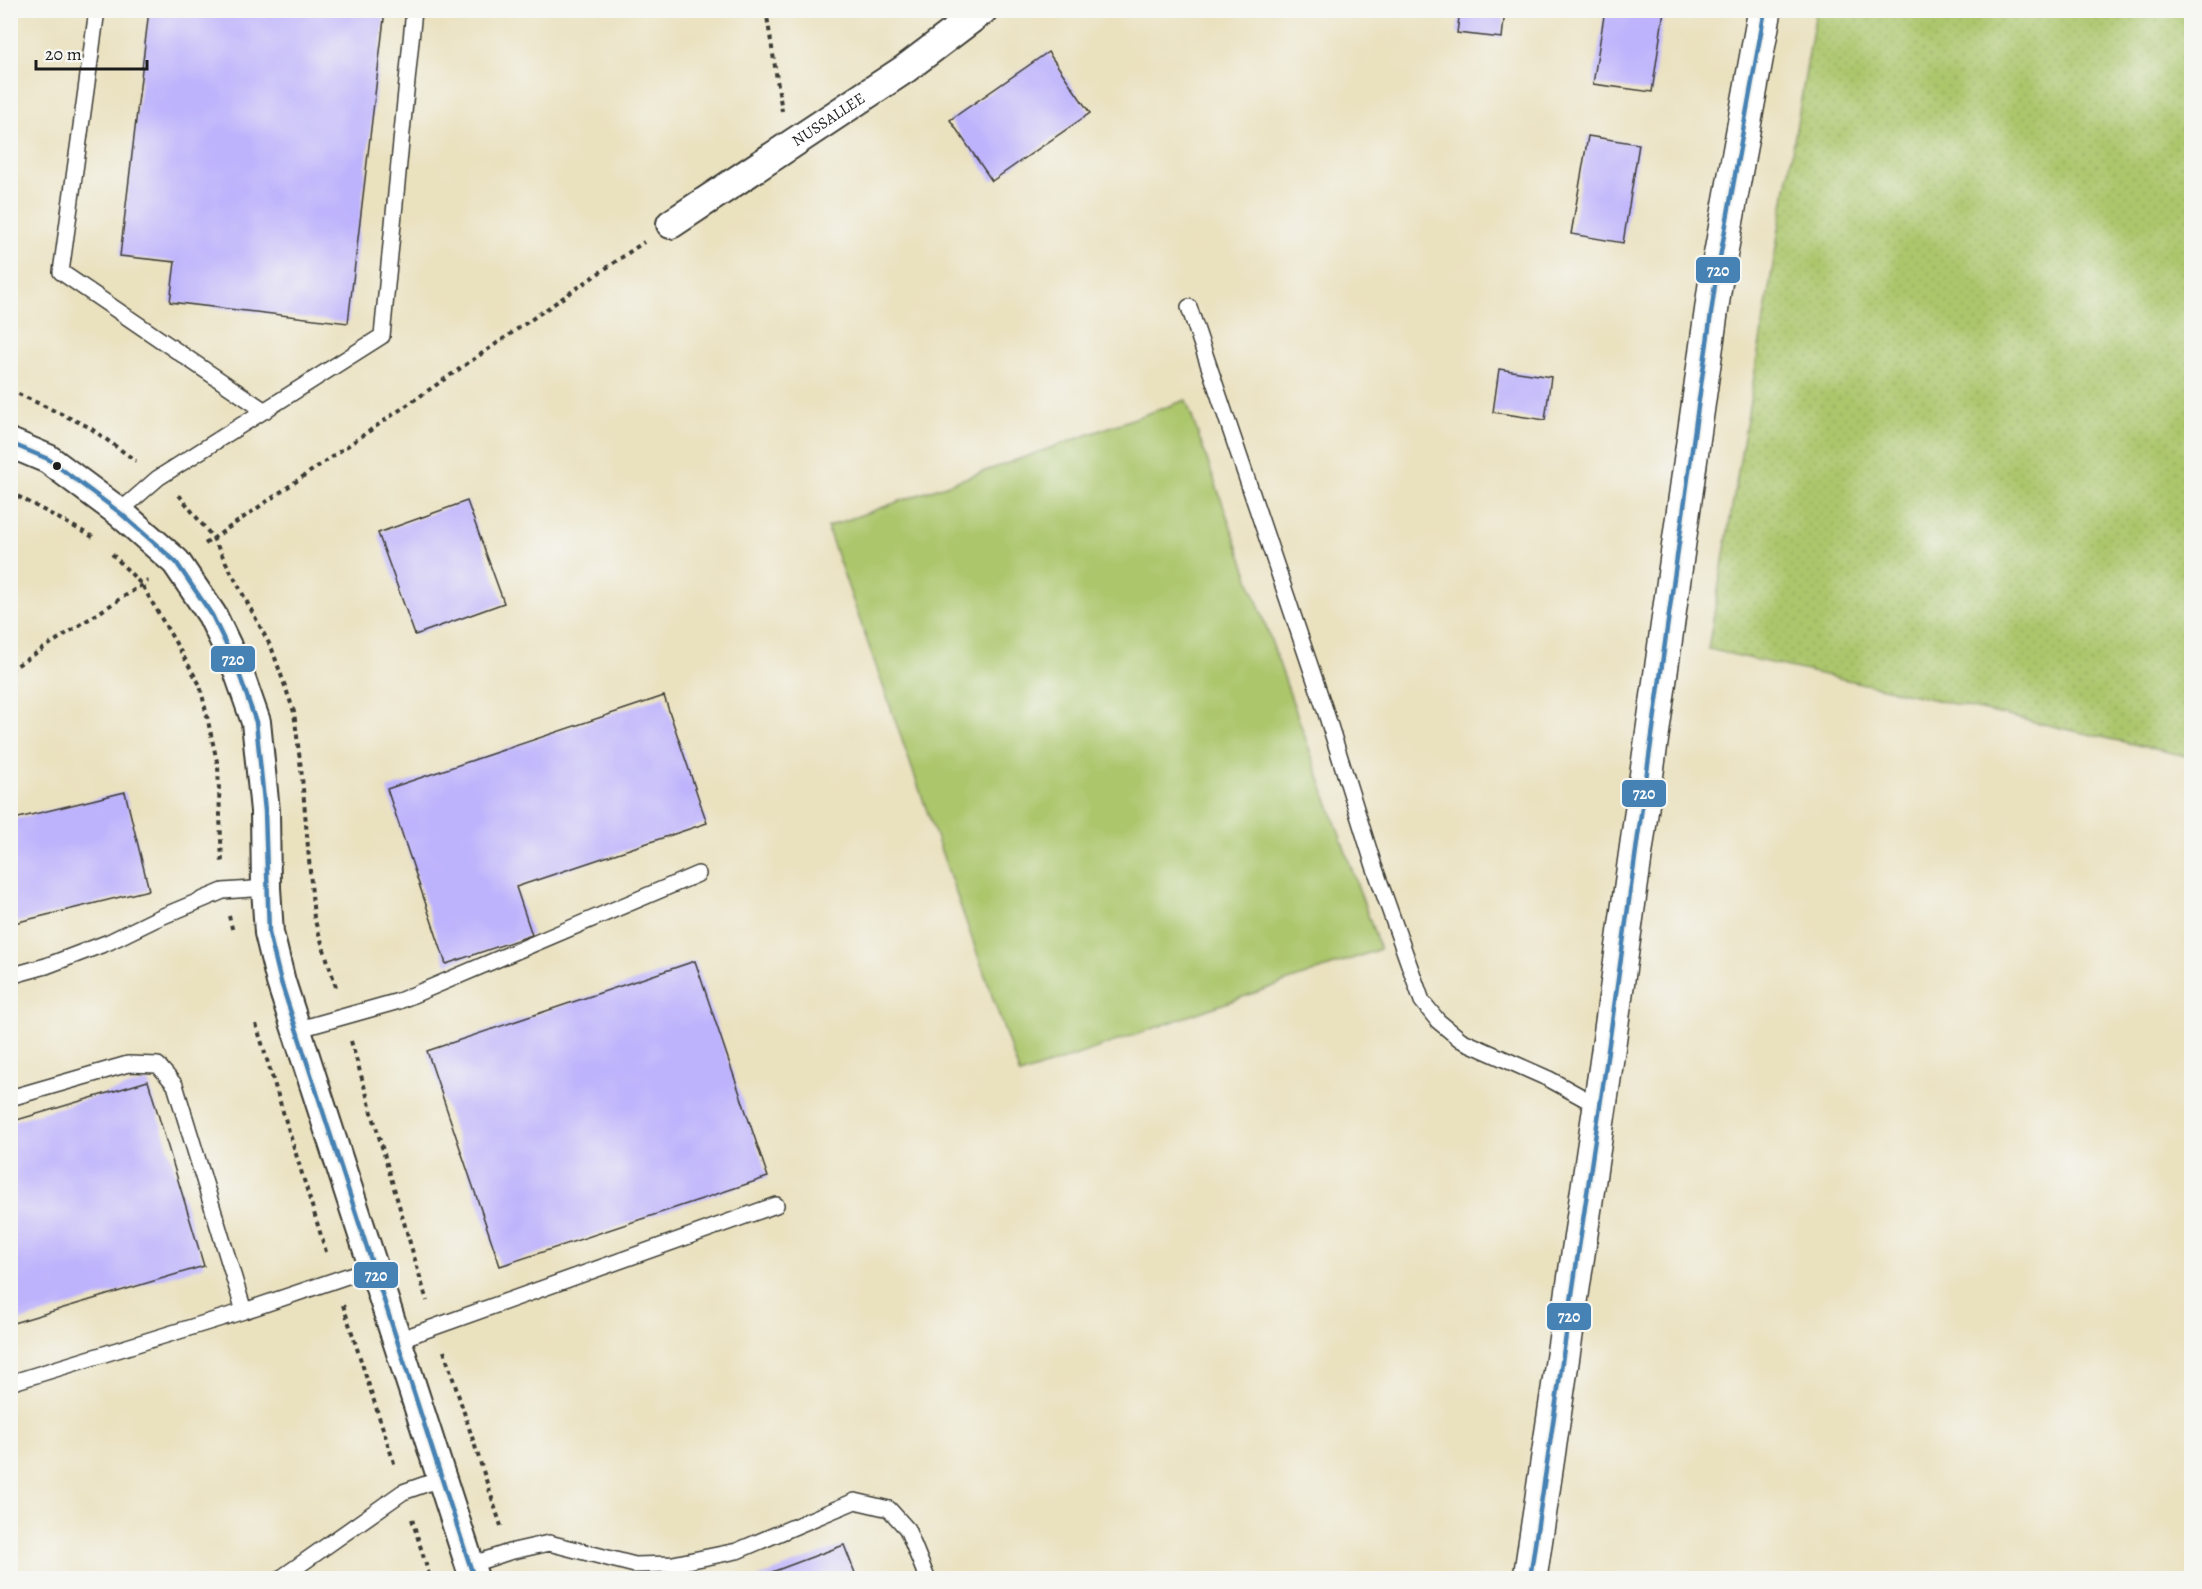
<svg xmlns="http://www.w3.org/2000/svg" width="2202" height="1589" viewBox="0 0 2202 1589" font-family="Alegreya,serif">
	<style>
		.grass { fill: url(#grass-dots); stroke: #647144; stroke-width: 1.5 }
		.garden { fill: #acc66c; stroke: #647144; stroke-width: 1.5 }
		.building { fill: #bdb2fc }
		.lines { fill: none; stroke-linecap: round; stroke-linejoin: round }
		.service-casing { stroke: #3b3a34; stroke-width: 18 }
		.minor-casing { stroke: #3b3a34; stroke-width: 32 }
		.tertiary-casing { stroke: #3b3a34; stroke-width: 36 }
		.path { stroke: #3b3a34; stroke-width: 4; stroke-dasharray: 4.5 4.5; stroke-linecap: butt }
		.service { stroke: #fff; stroke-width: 15 }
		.minor { stroke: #fff; stroke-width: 28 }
		.tertiary { stroke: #fff; stroke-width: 33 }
		.bus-1-casing { stroke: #f6f6f2; stroke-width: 9 }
		.bus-1 { stroke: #4682b4; stroke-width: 4.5 }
		.bus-dot { fill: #1c1c1c; stroke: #f6f6f2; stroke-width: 2 }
		.labels { text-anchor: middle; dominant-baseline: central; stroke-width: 6; stroke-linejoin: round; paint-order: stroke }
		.street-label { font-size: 16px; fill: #1c1c1c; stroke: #f6f6f2 }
		.line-badge { stroke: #f6f6f2; stroke-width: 2 }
		.badge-label { font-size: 16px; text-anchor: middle; font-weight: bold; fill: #fff }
	</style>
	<defs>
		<pattern id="grass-dots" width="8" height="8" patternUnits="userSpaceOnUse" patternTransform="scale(1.5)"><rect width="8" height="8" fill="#acc66c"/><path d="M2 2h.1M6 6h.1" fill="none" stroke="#93aa5d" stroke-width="1.8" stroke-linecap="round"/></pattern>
	</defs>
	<rect width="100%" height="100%" fill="#f6f6f2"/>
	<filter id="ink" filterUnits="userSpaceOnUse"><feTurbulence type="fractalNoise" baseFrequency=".0167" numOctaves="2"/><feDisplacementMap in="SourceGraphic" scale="12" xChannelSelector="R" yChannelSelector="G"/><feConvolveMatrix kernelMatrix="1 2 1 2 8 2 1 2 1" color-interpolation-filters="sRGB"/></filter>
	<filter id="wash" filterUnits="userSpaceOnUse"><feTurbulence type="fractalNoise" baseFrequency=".008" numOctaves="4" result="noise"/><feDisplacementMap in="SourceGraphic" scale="24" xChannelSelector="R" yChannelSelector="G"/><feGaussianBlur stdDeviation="1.35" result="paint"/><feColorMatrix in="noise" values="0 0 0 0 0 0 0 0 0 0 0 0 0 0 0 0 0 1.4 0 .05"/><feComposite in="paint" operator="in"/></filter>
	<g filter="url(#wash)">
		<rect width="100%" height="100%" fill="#eae1bf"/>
		<!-- grass -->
		<path class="grass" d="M1816,11H2191V757L1708,649Z"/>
		<!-- garden -->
		<path class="garden" d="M1186,400L1380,949L1020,1075L827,527Z"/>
		<g id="blocks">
			<!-- building -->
			<path class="building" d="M149,10H385L348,323L170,302L175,262L120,256Z
				M1460,10H1505L1502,38L1457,33Z
				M1605,10H1664L1652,92L1593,84Z
				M1048,52L1090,113L992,181L950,120Z
				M1588,136L1639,144L1623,243L1571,234Z
				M1499,369L1551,377L1545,420L1493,412Z
				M467,501L504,603L415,635L378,533Z
				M664,696L707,823L516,887L532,935L446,964L387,789Z
				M125,792L149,890L10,924V820Z
				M695,961L768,1177L500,1266L427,1051Z
				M148,1081L204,1266L10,1324V1122Z
				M844,1545L857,1578H756Z"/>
		</g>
	</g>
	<g filter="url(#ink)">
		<use href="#blocks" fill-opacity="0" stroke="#3b3a34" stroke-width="1.5"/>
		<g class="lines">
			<!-- service casing -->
			<g class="service-casing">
				<path id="service" d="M97,10L61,272L265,411
					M1189,307L1325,710L1374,866L1422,1001L1438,1021L1461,1040L1549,1079L1600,1107
					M119,512L158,478L382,336L414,10
					M10,976L46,966L109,942L156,919L223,891L266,888
					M296,1030L399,1001L698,874
					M10,1098L128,1064L158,1065L175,1085L244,1311
					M398,1340L776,1205
					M10,1383L244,1311L374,1267
					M470,1565L509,1552L549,1543L635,1565L673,1564L737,1551L855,1501L889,1509L907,1529L927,1578
					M281,1578L403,1492L443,1478"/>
			</g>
			<!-- minor casing -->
			<g class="minor-casing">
				<g id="minor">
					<path id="s1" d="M671,224L905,69L983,10"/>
					<path d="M10,443L48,459L119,512L176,562L212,615L236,665L256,722L265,811L266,888L269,933L281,982L474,1578"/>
				</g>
			</g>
			<!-- tertiary casing -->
			<g class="tertiary-casing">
				<path id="tertiary" d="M1530,1578L1606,1065L1715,285L1765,10"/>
			</g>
			<!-- path -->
			<path class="path" d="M766,10L782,111
				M10,390L89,427L136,461
				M10,492L93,537
				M179,495L213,538L272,649L294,712L302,777L314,918L337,990
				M205,544L644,242
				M112,554L142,585L200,685L218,766L222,864
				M10,670L148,581
				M229,916L233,932
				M256,1024L327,1255
				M351,1041L427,1301
				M343,1305L395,1466
				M444,1351L501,1526
				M412,1519L430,1578"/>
			<!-- service -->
			<use href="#service" class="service"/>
			<!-- minor -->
			<use href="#minor" class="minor"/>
			<!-- tertiary -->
			<use href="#tertiary" class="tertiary"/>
			<!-- bus-1 casing -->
			<g class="bus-1-casing">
				<path id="bus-1" d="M10,443L48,459L119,512L176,562L212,615L236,665L256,722L265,811L269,933L281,982L474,1578
					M1530,1578L1606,1065L1715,285L1765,10"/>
			</g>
			<!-- bus-1 -->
			<use href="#bus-1" class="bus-1"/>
		</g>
	</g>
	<!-- markers -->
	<circle class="bus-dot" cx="57" cy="466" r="5"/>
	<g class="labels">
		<!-- street labels -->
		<g class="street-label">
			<text stroke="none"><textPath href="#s1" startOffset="189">NUSSALLEE</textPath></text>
		</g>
	</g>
	<g class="line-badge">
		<rect x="1695" y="256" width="46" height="28" rx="6" fill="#4682b4"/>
		<rect x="210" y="645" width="46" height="28" rx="6" fill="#4682b4"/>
		<rect x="1621" y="779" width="46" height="29" rx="6" fill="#4682b4"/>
		<rect x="353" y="1261" width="46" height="28" rx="6" fill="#4682b4"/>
		<rect x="1546" y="1302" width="46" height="29" rx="6" fill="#4682b4"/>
	</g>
	<g class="badge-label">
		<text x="1718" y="276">720</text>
		<text x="233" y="665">720</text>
		<text x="1644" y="799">720</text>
		<text x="376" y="1281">720</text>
		<text x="1569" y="1322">720</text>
	</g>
	<!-- margin -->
	<rect width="2202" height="1589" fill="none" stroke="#f6f6f2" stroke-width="36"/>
	<!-- scale -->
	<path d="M36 60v9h111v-9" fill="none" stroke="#1c1c1c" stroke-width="3"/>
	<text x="45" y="60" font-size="18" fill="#1c1c1c" stroke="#f6f6f2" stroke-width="4.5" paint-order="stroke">20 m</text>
</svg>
